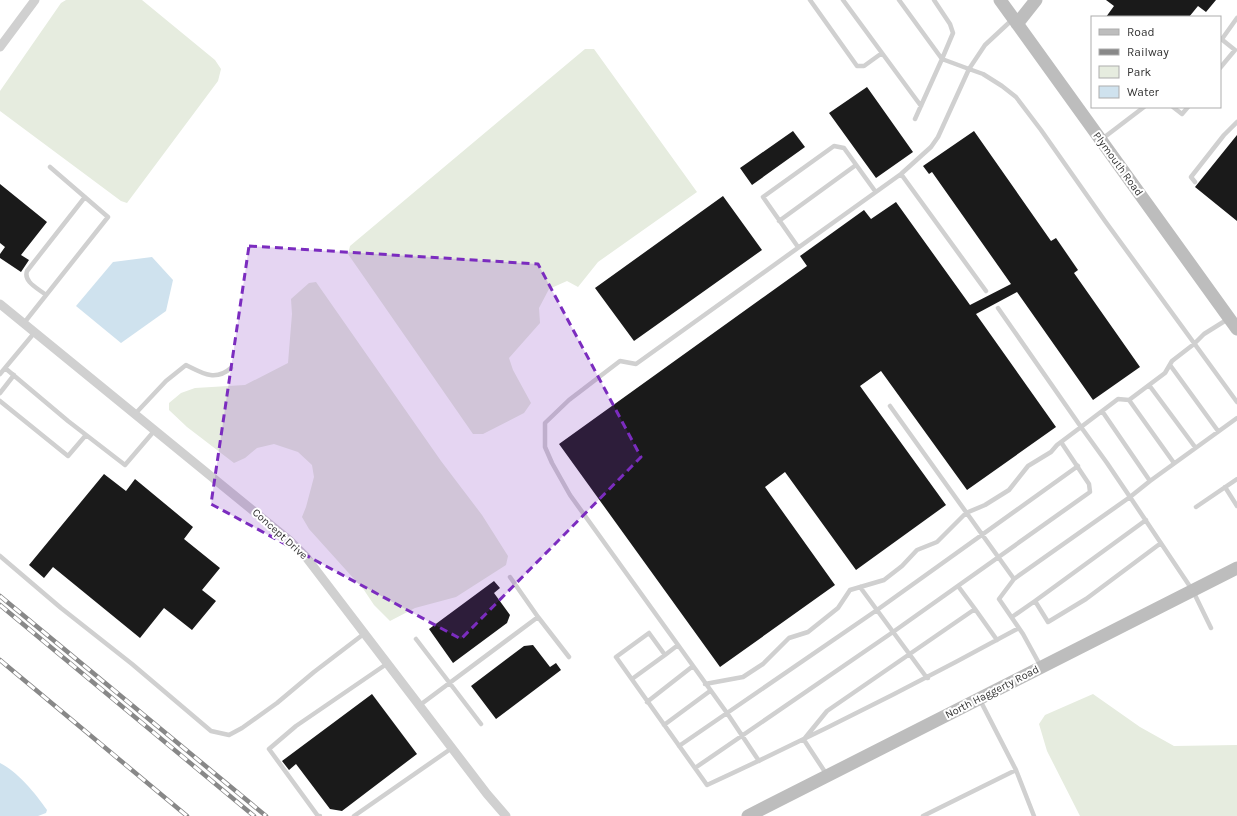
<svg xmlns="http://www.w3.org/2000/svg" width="1237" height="816" viewBox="0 0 1237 816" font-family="Karla,sans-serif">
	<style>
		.green { fill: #e6ecdf }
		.water { fill: #cfe2ee }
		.building { fill: #1a1a1a }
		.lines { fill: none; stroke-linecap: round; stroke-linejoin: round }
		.lane { stroke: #d0d0d0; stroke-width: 4.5 }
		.street { stroke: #d0d0d0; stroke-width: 9 }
		.secondary { stroke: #bdbdbd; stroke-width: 13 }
		.rail-casing { stroke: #888; stroke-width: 4.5 }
		.rail { stroke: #fff; stroke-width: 3; stroke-dasharray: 9; stroke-linecap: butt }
		.marked { fill: #7b2cbf; fill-opacity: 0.2; stroke: #7b2cbf; stroke-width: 3; stroke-dasharray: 8 5; stroke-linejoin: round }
		.labels { text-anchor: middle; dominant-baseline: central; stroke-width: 4; stroke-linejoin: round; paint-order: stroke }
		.street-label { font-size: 11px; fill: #333; stroke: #fff }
	</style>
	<rect width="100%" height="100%" fill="#fff"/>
	<!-- green -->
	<path class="green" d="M66,0H142L215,60L221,69L218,81L127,203L121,201L0,111V91L61,3Z
		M585,49H594L697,192L598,262L578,287L567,281L549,289L539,308L540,323L509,358L513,370L531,403L524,413L483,434H473L348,254L350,246Z
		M316,282L441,461L482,515L508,556L506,565L456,597L415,608L390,621L374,605L364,590L309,529L302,517L306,507L314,477L312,465L298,452L274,444L257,448L245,458L234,463L187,427L169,410V403L181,393L195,388L245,385L288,363L292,314L291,299L309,283Z
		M1093,694L1140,727L1174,746L1237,745V816H1080L1047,751L1039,724L1045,715Z"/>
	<!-- water -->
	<path class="water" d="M152,257L173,280L166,311L121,343L76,306L113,262Z
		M0,763C17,771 36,794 47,810L46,813L38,816H0Z"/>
	<!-- building -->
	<path class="building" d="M1106,0H1216L1206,12L1198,6L1189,17H1106L1114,6Z
		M867,87L913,152L876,178L829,113Z
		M793,131L805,147L752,185L740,168Z
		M974,131L1051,241L1056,238L1078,270L1074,273L1140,367L1093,400L1017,292L976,314L1056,427L967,490L881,371L860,386L946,505L856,570L785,472L765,487L835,585L720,667L559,444L807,266L800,256L864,210L871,219L896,202L970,305L1011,284L932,172L929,174L923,166Z
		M1237,135V221L1195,187Z
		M0,184L47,222L21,255L29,260L21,272L0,258V254L5,247L0,243Z
		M723,196L762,250L634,341L595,288Z
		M104,474L126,491L135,479L193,527L184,539L220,568L202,590L216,601L192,630L164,608L140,638L53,567L44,578L29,565Z
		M494,581L500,588L494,593L510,615L507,623L453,663L429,629Z
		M533,645L550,667L556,663L561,670L496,719L471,686L524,646Z
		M372,694L417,754L342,811L330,809L296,764L289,770L282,761Z"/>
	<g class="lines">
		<!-- lane -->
		<path class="lane" d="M810,0L857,66H864L882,53L921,106
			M843,0L882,53
			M899,0L942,59L915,119
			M934,0L950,24L953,33L942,59L969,69L985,45L1013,19
			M1220,38L1235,50L1220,68
			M1222,39L1237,18
			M1173,107L1182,114L1188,107
			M1102,139L1144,107
			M901,174L986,291
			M1195,182L1191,177L1224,135L1237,122
			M779,221L856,165
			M798,247L763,197L834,146L844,148L875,191
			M46,295C39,289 23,282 27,271L85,197
			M24,323L108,217L50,167
			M35,332L5,368L68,421L125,465L155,430
			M1170,365L1218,431
			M0,374L5,368
			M1149,385L1195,447
			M0,393L14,375
			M1129,400L1174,463
			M0,401L68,456L86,435
			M890,406L1014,579
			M1102,411L1150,481
			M135,414L166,381L186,365C202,373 215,382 231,368
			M1225,487L1237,506
			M1196,507L1237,479
			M0,556L61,608L132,664L211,731L229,735L242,728L277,703L314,672L365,633
			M958,586L975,609
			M860,587L927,678H928
			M1035,601L1146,520
			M538,617L569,657
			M1012,617L1035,601L1048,622L1086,599L1161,543
			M1211,628L1193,591L1130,497L1150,481L1237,418
			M416,639L481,724
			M678,645L665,655L649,633L616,657L707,785C813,736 917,684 1019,628
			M1040,665L1023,634L999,599L1014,579L1130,497L1107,463L1081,427L1118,399L1129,400L1165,373L1172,361L1194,344L1204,334L1228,319
			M632,679L665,655
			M705,684L743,677L763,664L789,638L808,632L838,608L850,590L884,580L902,566L917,550L937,542L966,513L985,505L1009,490L1028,466L1051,452L1057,445L1081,427L998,308
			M980,700L1016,770L1034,816
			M647,702L693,666
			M420,705L538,617L510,577
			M664,725L710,691
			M805,738L827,711L975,609L997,640
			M804,740L827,775
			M679,746L877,610L1078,466
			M759,761L727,713L570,495L552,463L545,447V423L569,400L620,361L636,364L901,174L931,147L938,137L969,69L983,74L1002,86L1016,97L1041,130L1105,221L1237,402
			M695,768L893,632L1090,492L1089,484L1061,442
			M320,816H318L269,749L296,726L388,663
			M354,816L452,748
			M923,816L1016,770"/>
		<!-- street -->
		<path class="street" d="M0,47L35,0
			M0,304L289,540L306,557L487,794L506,816"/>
		<!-- secondary -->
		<path class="secondary" d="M1000,0L1237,329
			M1017,24L1036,0
			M748,816L1237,568"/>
		<!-- rail casing -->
		<g class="rail-casing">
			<path id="rail" d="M0,596L266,816
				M0,605L254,816
				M0,660L187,816"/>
		</g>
		<!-- rail -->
		<use href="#rail" class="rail"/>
	</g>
	<!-- marked area -->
	<path class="marked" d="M249,246L538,264L641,457L461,639L211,504Z"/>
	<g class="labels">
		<!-- street labels -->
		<g class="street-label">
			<text transform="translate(1118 164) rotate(54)">Plymouth Road</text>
			<text transform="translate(280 534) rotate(42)">Concept Drive</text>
			<text transform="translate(992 692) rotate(-27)">North Haggerty Road</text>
		</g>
	</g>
	<!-- legend -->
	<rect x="1091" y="16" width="130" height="92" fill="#ffffff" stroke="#adadad"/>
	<rect x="1099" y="29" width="20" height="6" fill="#bdbdbd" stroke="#adadad"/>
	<text x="1127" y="36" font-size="12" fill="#333333">Road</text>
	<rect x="1099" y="49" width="20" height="6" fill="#888888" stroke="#adadad"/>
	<text x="1127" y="56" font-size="12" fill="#333333">Railway</text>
	<rect x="1099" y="66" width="20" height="12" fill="#e6ecdf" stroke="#adadad"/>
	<text x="1127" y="76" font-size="12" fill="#333333">Park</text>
	<rect x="1099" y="86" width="20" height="12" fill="#cfe2ee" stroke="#adadad"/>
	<text x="1127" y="96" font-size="12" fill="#333333">Water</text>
</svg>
